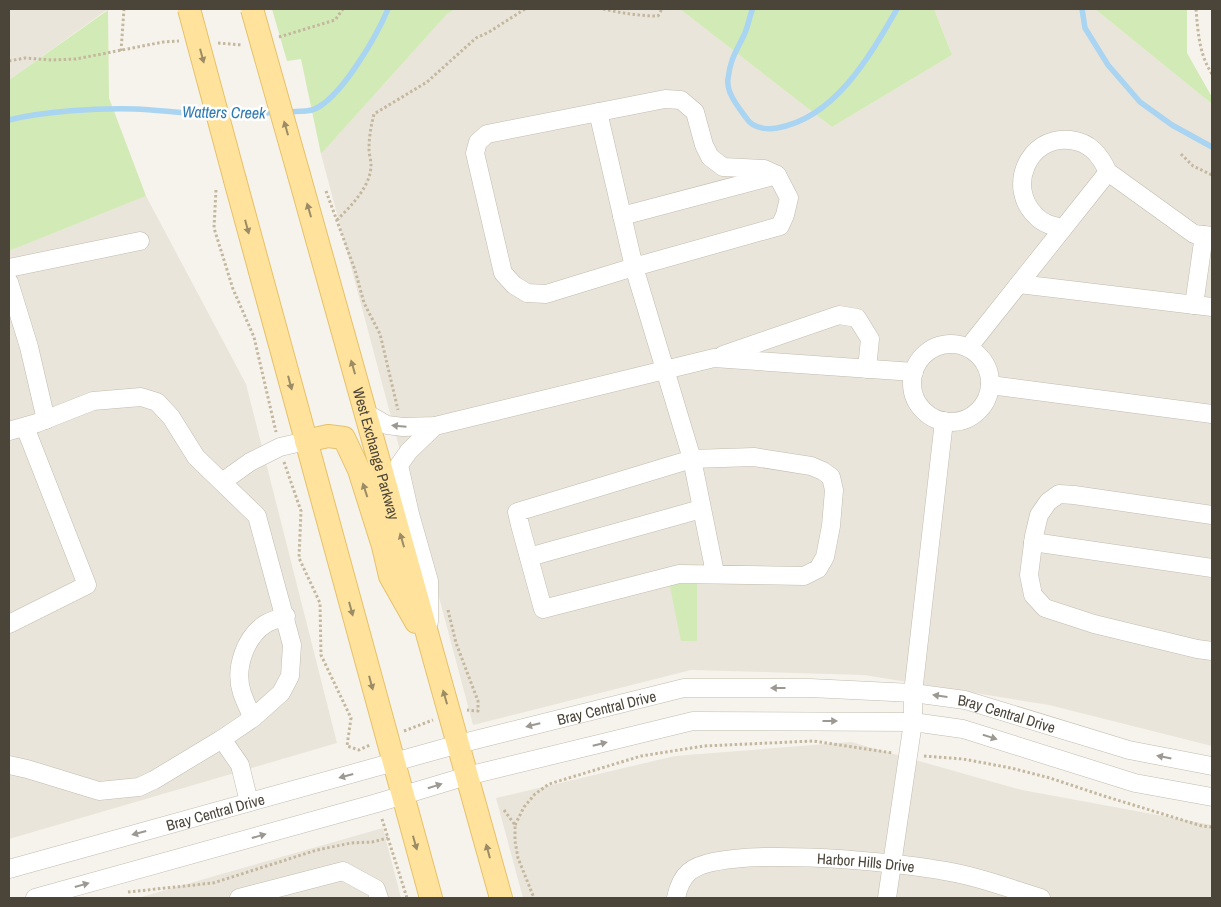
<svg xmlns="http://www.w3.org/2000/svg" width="1221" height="907" viewBox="0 0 1221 907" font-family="'Archivo Narrow',sans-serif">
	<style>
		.residential { fill: #eae5da }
		.green { fill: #d2eab5 }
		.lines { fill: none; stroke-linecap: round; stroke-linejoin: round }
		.stream { stroke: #a9d4f2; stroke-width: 5.5 }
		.minor-casing { stroke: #c2bbae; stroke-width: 19 }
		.major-casing { stroke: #e6c16a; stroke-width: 24 }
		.path { stroke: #c4b79f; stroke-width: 3; stroke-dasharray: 2.5 2.5; stroke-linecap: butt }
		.minor { stroke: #fff; stroke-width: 18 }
		.major { stroke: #ffe39c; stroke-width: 22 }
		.major-bridge-casing { stroke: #e6c16a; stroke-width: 24; stroke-linecap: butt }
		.major-bridge { stroke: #ffe39c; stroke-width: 22 }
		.oneway { fill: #9c8c66 }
		.oneway2 { fill: #9c9892 }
		.labels { text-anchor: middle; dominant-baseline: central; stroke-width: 5; stroke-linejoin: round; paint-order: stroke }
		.street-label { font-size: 15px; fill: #4b4439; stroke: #fff }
		.water-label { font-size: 16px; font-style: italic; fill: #2e7ab2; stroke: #fff }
	</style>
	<rect width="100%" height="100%" fill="#f6f3ec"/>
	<!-- residential -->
	<path class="residential" d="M9,9H108L9,80Z
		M455,9H680L832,127L952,55L934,9H1095L1212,104V746L1049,705L864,675L691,670L473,725L321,154L447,14Z
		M146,196L246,384L337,743L9,839V251Z
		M851,742L1022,790L1212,825V898H523L496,798L675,756Z
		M383,828L401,898H138Z"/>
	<!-- green -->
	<path class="green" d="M272,9H455L447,14L321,154L301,59L287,61Z
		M680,9H934L952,55L832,127Z
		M1095,9H1187V53L1212,97V104Z
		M108,10L109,98L146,196L9,251V80Z
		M697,578V641H681L669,582Z"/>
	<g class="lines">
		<!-- stream -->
		<path class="stream" d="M751,9L752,11C749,18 748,26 745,33C737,50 730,59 728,79C726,93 739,108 747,119C753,128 767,130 777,128C835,118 870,56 897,9
			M1082,9L1085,28L1108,65L1140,102L1172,125L1212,147
			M285,112C293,111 304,112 312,110C340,101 377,35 388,9
			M223,114L246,115L276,112
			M9,120C44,111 98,108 135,109C160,110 185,114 211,114"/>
		<!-- minor casing -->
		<g class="minor-casing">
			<g id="minor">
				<path d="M598,112L634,267L546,294L527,293L514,285L503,273L475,153L478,142L487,134L665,99L681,100L695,112L704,145L710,157L723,167L764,169L777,175L789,198L785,215L780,226L634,267L692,459L517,512L520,525L543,609L679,574L804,576L818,569L825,557L831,526L834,490L831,477L823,471L811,466L754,457L692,459L715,573"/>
				<path d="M622,216L777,175"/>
				<path d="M1063,228C1053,226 1043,224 1036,216C1006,188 1028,135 1070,140C1090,142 1100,155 1108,172L1194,234L1212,236"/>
				<path d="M9,268L140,241"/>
				<path d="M9,282L29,347L46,420"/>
				<path d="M1019,284L1212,307"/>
				<path d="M1194,305L1204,235"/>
				<circle cx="951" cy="383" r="39"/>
				<path d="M968,348L1108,172"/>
				<path d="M723,355L839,315L857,318L870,339L867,369"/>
				<path d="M990,385L1212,414"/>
				<path d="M366,413L387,425L403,427L435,426L714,358L914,372"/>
				<path d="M9,431L37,423L93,401L141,397L157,402L171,417L196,457L257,516L292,645L290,676L281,693L253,718L222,739L154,780L139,787L99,791L27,769L9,765"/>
				<path d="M222,482L250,462L280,447L306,441"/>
				<path d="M1212,515L1074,495L1059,494L1048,502L1039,515L1034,536L1029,575L1033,595L1045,608L1094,624L1197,649L1212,651"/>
				<path d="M1033,542L1212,568"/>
				<path d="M529,557L701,509"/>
				<path d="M429,622V581L410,514L399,465L409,451L435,426"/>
				<path d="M9,624L87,585L25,427"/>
				<path d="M253,718C249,710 245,702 242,693C234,669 245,636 267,623C273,620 280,618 286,616"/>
				<path d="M222,739L240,765L249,802"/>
				<path id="s1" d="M9,869L459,744L684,688H810L913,693L965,700L1129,750L1212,766"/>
				<path d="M35,898L377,803L467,776L693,721L913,722L963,729L1135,783L1212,797"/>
				<path d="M239,898L343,871L376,889L379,898"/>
				<path id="s2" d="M676,898C678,888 681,879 689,872C720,844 895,862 939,870C974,875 1008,888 1041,898"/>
				<path d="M887,898L913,722V693L944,421"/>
			</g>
		</g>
		<!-- major casing -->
		<g class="major-casing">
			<g id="major">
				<path id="s3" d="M299,175L501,898"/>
				<path d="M235,180L431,898"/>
				<path d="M306,441L328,436L344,438L359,470L383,546L390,576L416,622"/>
			</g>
		</g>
		<!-- path -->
		<path class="path" d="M603,9C622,13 639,16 658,16L662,9
			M1196,9C1198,32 1199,54 1212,74
			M279,37L335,20L343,9
			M218,43L242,45
			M121,51L124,9
			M9,61L25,58L52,60L76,59L163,42L179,41
			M1181,154L1193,166L1212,175
			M216,190L214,228L233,289L254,337L276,432
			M326,191L355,270L364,303L380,334L398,410
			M337,220C351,206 371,186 371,165C371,160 369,154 369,149C369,137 371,126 374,114L427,82L476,38L489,32L525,9
			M284,462L301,511L299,558L320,603L321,655L351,718L347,746L359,750L370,745
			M448,610L456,643L478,701V711L467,710
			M404,731L433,720
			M924,756L963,759L1011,768L1050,778L1104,796L1202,826L1212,827
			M504,810L515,825V841L518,858L534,898
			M382,819L407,898
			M515,825L524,807L535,794L549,784L641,756L704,746L813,741L893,753
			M128,892L213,883L317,850L351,843L372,842L388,838"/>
		<!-- minor -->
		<use href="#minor" class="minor"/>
		<!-- major -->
		<use href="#major" class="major"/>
		<!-- major-bridge casing -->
		<g class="major-bridge-casing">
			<path id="major-bridge" d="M189,9L235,180
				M252,9L299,175"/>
		</g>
		<!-- major-bridge -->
		<use href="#major-bridge" class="major-bridge"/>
	</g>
	<!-- one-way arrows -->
	<defs><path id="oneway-solid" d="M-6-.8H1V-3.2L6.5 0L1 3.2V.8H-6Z" transform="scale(1.25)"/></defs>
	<g class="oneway">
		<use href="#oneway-solid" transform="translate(202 56) rotate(75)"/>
		<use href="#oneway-solid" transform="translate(286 128) rotate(-106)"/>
		<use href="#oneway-solid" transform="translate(309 210) rotate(-106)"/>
		<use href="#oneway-solid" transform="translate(247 227) rotate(75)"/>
		<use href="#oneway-solid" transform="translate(353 367) rotate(-106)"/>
		<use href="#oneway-solid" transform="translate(290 383) rotate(75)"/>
		<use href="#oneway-solid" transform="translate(365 490) rotate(-108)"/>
		<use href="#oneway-solid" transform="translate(402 540) rotate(-106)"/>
		<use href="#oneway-solid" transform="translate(351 609) rotate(75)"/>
		<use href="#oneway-solid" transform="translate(371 683) rotate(75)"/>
		<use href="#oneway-solid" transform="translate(445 697) rotate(-106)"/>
		<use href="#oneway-solid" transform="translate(415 843) rotate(74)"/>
		<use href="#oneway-solid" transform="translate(488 851) rotate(-105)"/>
	</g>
	<g class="oneway2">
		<use href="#oneway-solid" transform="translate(399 426) rotate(-175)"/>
		<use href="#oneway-solid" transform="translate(778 688) rotate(180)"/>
		<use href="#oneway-solid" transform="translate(940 696) rotate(-172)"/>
		<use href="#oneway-solid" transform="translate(830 721)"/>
		<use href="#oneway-solid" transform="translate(533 725) rotate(166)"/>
		<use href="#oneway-solid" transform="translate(990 737) rotate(17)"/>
		<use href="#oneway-solid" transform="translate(600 744) rotate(-14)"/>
		<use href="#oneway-solid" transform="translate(1164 757) rotate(-169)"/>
		<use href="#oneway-solid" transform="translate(346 776) rotate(165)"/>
		<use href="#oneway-solid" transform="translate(435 786) rotate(-17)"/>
		<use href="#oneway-solid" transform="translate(139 833) rotate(165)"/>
		<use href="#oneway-solid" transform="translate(259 836) rotate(-16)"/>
		<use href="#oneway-solid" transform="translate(82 885) rotate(-16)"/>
	</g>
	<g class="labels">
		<!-- street labels -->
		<g class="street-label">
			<text stroke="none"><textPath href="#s3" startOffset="289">West Exchange Parkway</textPath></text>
			<text stroke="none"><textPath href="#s1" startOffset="619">Bray Central Drive</textPath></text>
			<text stroke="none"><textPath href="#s1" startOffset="1024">Bray Central Drive</textPath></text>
			<text stroke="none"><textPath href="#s1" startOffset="214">Bray Central Drive</textPath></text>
			<text stroke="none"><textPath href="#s2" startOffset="209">Harbor Hills Drive</textPath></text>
		</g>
		<!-- water labels -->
		<g class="water-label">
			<text transform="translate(224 112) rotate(1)">Watters Creek</text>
		</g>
	</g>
	<!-- border -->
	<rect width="1221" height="907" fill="none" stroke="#4b4439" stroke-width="20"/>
</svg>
